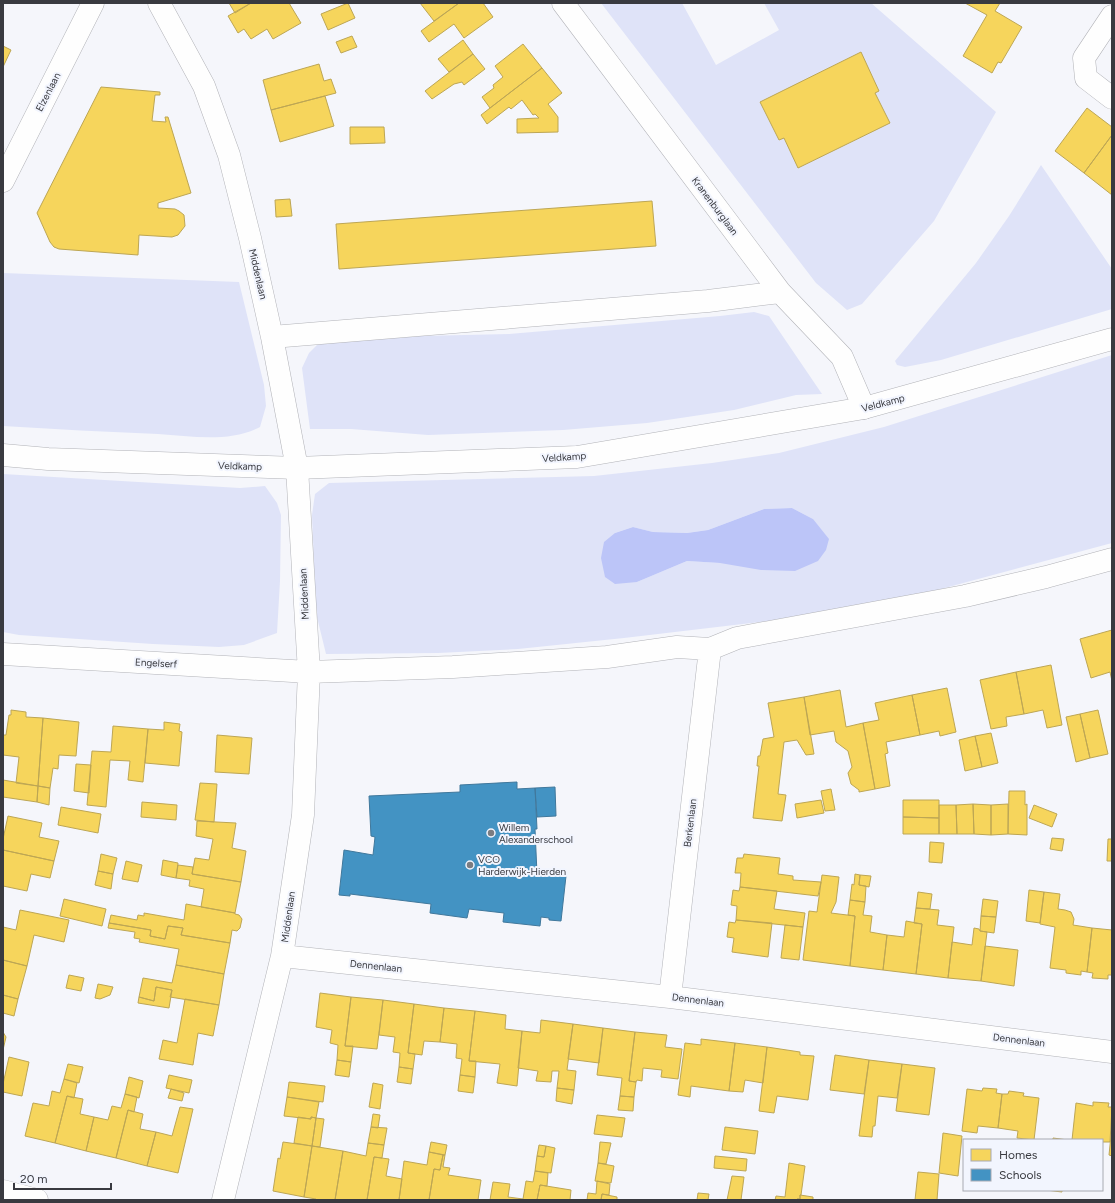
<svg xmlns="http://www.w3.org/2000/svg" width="1115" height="1203" viewBox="0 0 1115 1203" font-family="Figtree,sans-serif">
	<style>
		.green { fill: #dfe3f8; fill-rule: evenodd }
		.water { fill: #bcc5f8 }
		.homes { fill: #f6d55c; stroke: #bda654 }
		.schools { fill: #4393c3; stroke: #40789c }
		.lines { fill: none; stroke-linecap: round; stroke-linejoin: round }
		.minor-casing { stroke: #b2b3b8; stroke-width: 23 }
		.tertiary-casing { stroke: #b2b3b8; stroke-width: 23 }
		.minor { stroke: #fefefe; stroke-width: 22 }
		.tertiary { stroke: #fefefe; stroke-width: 22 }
		.poi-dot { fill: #7b7c81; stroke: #f2f5fe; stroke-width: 1.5 }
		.labels { text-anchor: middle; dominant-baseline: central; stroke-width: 4; stroke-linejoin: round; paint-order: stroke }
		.street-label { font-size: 10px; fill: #393a40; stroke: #f2f5fe }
		.poi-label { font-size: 10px; fill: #393a40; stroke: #f2f5fe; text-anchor: start }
	</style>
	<rect width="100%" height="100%" fill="#f5f6fb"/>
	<!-- green -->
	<path class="green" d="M601,3H682L716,65L779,30L764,3H871L996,112L934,221L862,304L847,310L816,283Z
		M1041,165L1112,269V309L941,360L905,367L897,365L895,361L976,263L1009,216Z
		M3,273L239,282L264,385L266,406L260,427C229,443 191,436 158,434C106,432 55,429 3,426Z
		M754,312L769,316L822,394L796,395L734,410L647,423L563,430L428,435L351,429H310L302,368L309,353L317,345L337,340L421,336L509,334L720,316Z
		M1112,355V543L904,599L810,616L624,638L518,649L438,653L326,654L316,613L312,515L315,494L329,483L594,476L712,463L779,453L884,427ZM792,508L813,519L720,563L687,561L637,582L615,533L633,527L653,532L687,533L708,530L764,509Z
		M3,474L240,488L265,486L277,503L281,515L280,581L277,633L244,645L219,647L153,644L19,635L3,632Z"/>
	<!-- water -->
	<path class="water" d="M792,508L813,519L829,539L826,550L818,561L795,571L761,570L720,563L687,561L637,582L615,584L605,577L601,558L604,542L615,533L633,527L653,532L687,533L708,530L764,509Z"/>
	<!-- homes -->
	<path class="homes" d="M229,3H251L235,13Z
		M251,3H289L301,23L273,39L267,29L251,39L244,29L238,33L228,16Z
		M348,3L355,18L328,30L321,14Z
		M420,3H459L434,21Z
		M459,3H483L493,17L464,38L454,24L429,42L421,31Z
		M965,3H1000L995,11L1022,27L1001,63L998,62L992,73L963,56L987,15Z
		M352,36L357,47L341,53L336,42Z
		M463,40L473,54L449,72L438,59Z
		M523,44L542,68L490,108L482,97L494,88L493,85L503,77L495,66Z
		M3,46L11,50L3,67Z
		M861,52L879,91L875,93L890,123L798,168L784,138L779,140L760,102Z
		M473,54L485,69L464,85L462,82L454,84L432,99L425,91Z
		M319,64L324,81L331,79L336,93L271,110L263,80Z
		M542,68L562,93L548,104L558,117V132L517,133V119L539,118L535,114L533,115L522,100L511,109L509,107L487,124L481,115Z
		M101,87L160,92V95H155L152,121L166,122L165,117H168L191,193L158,203V208L175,209L179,211L184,215L185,226L178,235L172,237L139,235L138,255L59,249L54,247L50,242L37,213Z
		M325,96L334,126L280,142L271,110Z
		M1087,108L1112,127V135L1084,173L1055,151Z
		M350,127H384L385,143L350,144Z
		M1112,135V195L1084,173Z
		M290,199L292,216L276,217L275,200Z
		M652,201L656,246L339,269L336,224Z
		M1112,630V681L1110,672L1091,678L1080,639Z
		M1051,665L1062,725L1047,728L1043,710L1024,714L1016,672Z
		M1016,672L1024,714L1006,717L1007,726L991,729L980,680Z
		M947,688L956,732L940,736L939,731L920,735L912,695Z
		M840,690L846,727L863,723L875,789L859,792V790L851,784L848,773L852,767L848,751L836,742L834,731L810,735L804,697Z
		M912,695L920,735L886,742L888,753L885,754L890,786L875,789L863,723L879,720L875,703Z
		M804,697L814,754L806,755L797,740L784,742L778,794L786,795L782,821L753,818L759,766H757L758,756H760L763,739L774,737L768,703Z
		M11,710L26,712V717L43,718L38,786L16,783L19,757L3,755V735H6L9,715H11Z
		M1098,710L1108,754L1090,758L1080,714Z
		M1080,714L1090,758L1076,762L1066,717Z
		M43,718L79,722L76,756L59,755L58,769L53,768L50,788L38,786Z
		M164,722L180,724L179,731L182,732L179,766L145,763L148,729L164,730Z
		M113,726L148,729L143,782L128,780L130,761L110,760L106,807L87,805L92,751L111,752Z
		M991,733L998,763L982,767L975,736Z
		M217,735L252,738L249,774L215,772Z
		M975,736L982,767L965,771L959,740Z
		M76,764L91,765L89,793L74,791Z
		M3,780L38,786L37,802L3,797Z
		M200,783L217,784L214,822L195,820Z
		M38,786L50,788L49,805L37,802Z
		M831,789L835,810L825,811L821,791Z
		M1009,791H1025V805L1027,804V835L1008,834Z
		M821,800L824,813L797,818L795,804Z
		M903,800H939V818L903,817Z
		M142,802L177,805L176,820L141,817Z
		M973,804L974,834H957L956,805Z
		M973,804L991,805V835L974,834Z
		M1008,804V834L991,835V805Z
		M939,805H956L957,834H939Z
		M1034,805L1057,814L1052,827L1029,818Z
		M61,807L101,814L98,833L58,825Z
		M8,816L42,823L39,837L59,841L54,861L3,850V839Z
		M903,817L939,818V834H903Z
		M197,821L236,823L232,848L246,851L241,882L192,874L195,858L209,860L213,839L196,836Z
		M1052,838L1064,839L1062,851L1050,849Z
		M1108,839H1112V861H1107Z
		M930,842L944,843L942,863L929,862Z
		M3,850L54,861L50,878L31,874L27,891L3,886Z
		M101,854L117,858L113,874L98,871Z
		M744,854L780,858L778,874L793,876V880L821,882L818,896L740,887L741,873H735L737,858H743Z
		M163,860L178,863L176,878L161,875Z
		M126,861L142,865L138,882L122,879Z
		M178,865L193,867L192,874L241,882L235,913L201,907L204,889L189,886L190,880L176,878Z
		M98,871L113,874L111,889L95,885Z
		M855,874L860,875L859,885L866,886L865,902L850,900L852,884L854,885Z
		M822,875L839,877L836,902L831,913L855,916L850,966L803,960L809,911L817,912Z
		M860,875L871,876L869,887L859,885Z
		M740,887L777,891L774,909L805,913L803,927L736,920L737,906L731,905L733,890L739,891Z
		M1029,890L1044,892L1040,923L1026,921Z
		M918,892L932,894L930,909L916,908Z
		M1044,892L1060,894L1058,909L1065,910L1071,912L1074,919L1073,925L1092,928L1087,972L1081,971V975L1066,973V970L1050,968L1055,927L1040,924Z
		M64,899L106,909L102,926L60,916Z
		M983,899L998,901L996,917L981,916Z
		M850,900L865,902L863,915L872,916L870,932L887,935L883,970L850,966L855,916L848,915Z
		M186,904L235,913V914L239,915L242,919L240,928L237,931L232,930L230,943L181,935L183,928L168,926L165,939L150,936L151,930L109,923L111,915L137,920L138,915L144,916V913L184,920Z
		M916,908L939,910L937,925L954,927L948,978L916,974L922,924L914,923Z
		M20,910L69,920L64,942L34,935L27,966L3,960V927L16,930Z
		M981,916L996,917L994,933L980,931Z
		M736,920L772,923L768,957L732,952L734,938L727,937L729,922L735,923Z
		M906,921L922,924L916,974L883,970L887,935L904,937Z
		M109,923L151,930L150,936L165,939L168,926L183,928L181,935L230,943L224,974L176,965L179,949L139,942L140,939L134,938L135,932L108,928Z
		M785,925L803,927L799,960L781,958Z
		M974,928L979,929L980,931L987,932L981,981L948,978L952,942L972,945Z
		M1092,928L1112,930V975H1108V979L1092,978L1093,973L1087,972Z
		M985,946L1018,950L1014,986L981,981Z
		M3,960L27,966L18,999L3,995Z
		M176,965L224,974L219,1005L170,997L172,990L156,987L154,1001L139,997L143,978L172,983Z
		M69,975L84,978L81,991L66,988Z
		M98,984L113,987L110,995L100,999L95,998Z
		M156,987L172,990L169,1008L138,1003L139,997L154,1001Z
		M320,993L351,997L345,1046H353L351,1062L337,1060L338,1045L330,1043L332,1030L316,1027Z
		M3,995L18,999L14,1016L3,1013Z
		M351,997L383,1000L377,1049L345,1046Z
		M185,999L219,1005L213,1036L198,1033L193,1065L159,1059L163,1040L177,1043Z
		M383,1000L414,1004L408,1053L415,1054L413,1069L399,1067L400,1053L393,1052L395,1037L379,1035Z
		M414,1004L444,1008L440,1042L424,1041L422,1055L408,1053Z
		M444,1008L475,1011L469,1061H476L475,1077L460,1075L462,1059L456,1058L457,1044L440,1042Z
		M475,1011L506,1015L505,1029L522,1031L517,1086L497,1083L500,1064L469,1061Z
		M541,1020L573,1024L567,1070L576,1071L574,1090L557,1088L559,1071H552L551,1082L536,1081L538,1071L518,1068L522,1031L540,1033Z
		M573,1024L603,1028L599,1063L568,1059Z
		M603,1028L635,1032L629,1081L636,1082L634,1097L620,1096L622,1078L597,1075Z
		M3,1032L6,1037L3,1050Z
		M635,1032L667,1035L665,1047L682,1049L678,1079L661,1077L662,1070L643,1068L642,1081L637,1080L636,1082L629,1081Z
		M701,1039L735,1043L729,1091L691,1086L690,1097L678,1095L685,1043L701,1045Z
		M735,1043L767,1047L763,1083L745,1080L743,1092L729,1091Z
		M767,1047L800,1052V1055L814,1056L808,1100L777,1096L774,1113L759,1111Z
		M835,1055L869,1060L864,1094L830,1090Z
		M9,1057L29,1062L22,1096L3,1092V1084Z
		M337,1060L351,1062L349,1077L335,1075Z
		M869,1060L902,1064L897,1098L878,1096L875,1126H873L872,1137L859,1136Z
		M68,1064L83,1067L79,1083L64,1079Z
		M902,1064L935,1068L929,1115L896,1111Z
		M399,1067L413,1069L411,1084L397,1082Z
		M169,1075L192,1080L189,1093L166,1088Z
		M460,1075L475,1077L473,1093L458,1091Z
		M129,1077L143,1081L139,1098L125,1094Z
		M64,1079L77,1083L74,1098L67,1096L55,1143L25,1136L33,1103L49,1106L52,1091L60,1093Z
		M289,1082L325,1086L323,1102L287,1097Z
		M373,1083L383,1085L380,1109L369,1107Z
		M557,1088L574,1090L572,1104L556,1101Z
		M983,1088L997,1089L996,1093L1002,1094L998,1128L978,1126L977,1133L962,1131L967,1089L982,1091Z
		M171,1089L184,1093L182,1101L168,1098Z
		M1009,1091L1024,1093L1023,1096L1039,1098L1034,1140L1017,1138L1018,1131L998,1128L1002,1094H1008Z
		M125,1094L137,1097L134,1112L128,1110L116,1158L86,1151L94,1117L108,1120L112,1106L121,1108Z
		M67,1096L83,1099L80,1114L94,1117L86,1151L55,1143Z
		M620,1096L634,1097L633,1111L618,1110Z
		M287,1097L319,1102L316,1118L311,1117V1119L284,1116Z
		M1093,1102L1109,1103L1108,1107H1112L1110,1142H1102V1140H1072L1076,1103L1093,1106Z
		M180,1107L193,1109L178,1173L147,1166L156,1132L172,1136Z
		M128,1110L143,1114L140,1129L156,1132L147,1166L116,1158Z
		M373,1114L380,1115L378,1128L371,1127Z
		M597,1115L625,1118L622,1137L594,1134Z
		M298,1117L311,1119V1117L316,1118L312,1146L294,1143Z
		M316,1118L324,1119L320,1147L312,1146Z
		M1112,1126V1156L1109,1155Z
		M371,1127L387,1128L384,1145L368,1143Z
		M725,1127L758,1131L755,1154L722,1150Z
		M943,1133L962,1136L958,1176L939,1173Z
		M1053,1138L1068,1140H1053Z
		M283,1142L312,1146L304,1197L273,1191L278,1158L280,1159Z
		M431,1142L447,1145L445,1155L429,1152Z
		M600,1142L611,1143L606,1164L598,1163Z
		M368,1143L384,1145L382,1158L374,1157L367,1200H335L343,1151L366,1156Z
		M539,1145L546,1146L544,1157L537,1156Z
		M312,1146L343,1151L335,1200H316V1199L304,1197Z
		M546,1146L555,1148L551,1173L535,1171L537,1156L544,1157Z
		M429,1152L443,1155L440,1170L434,1169L429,1200H399L404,1161L427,1165Z
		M443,1155H445L443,1167L450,1168L448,1175L481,1180L478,1200H429L434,1169L440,1170Z
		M715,1156L747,1159L746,1171L714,1168Z
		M374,1157L389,1159L386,1176L402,1179L399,1200H367Z
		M598,1163L614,1166L611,1183L595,1181Z
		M789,1163L805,1166L801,1195H800V1199H797V1200H775L776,1196L785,1197Z
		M535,1171L548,1173L547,1186L540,1185L537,1200H490L493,1182L510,1184L508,1197L523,1199L526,1181L533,1182Z
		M918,1172L939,1174L937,1200H915Z
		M732,1176L744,1177L741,1200H727Z
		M597,1181L610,1184L609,1195L602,1194L601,1200H587L588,1193L596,1194Z
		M540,1185L571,1190L570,1200H537Z
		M1046,1190H1062V1192Z
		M698,1193L709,1194L708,1200H697Z
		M602,1194L617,1197V1200H601Z
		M800,1195L813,1197V1200H797V1199H800Z"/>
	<!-- schools -->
	<path class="schools" d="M517,782V789L535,788L537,829H535L537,874L566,876L561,921L549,920V918L541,917L540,926L503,922L504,913L469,909L467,918L430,913L431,904L350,894V896L339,895L344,850L373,855L375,837L371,836L369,796L460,792V785Z
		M555,787L556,816L537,817L535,788Z"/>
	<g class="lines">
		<!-- minor casing -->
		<g class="minor-casing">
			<path id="minor" d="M159,3L204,86L229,155L250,238L272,337L297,468L309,672L303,815L282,956L223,1200
				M563,3L780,292L842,357L864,408
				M1112,16L1084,58L1086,78L1112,98
				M3,181L93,3
				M272,337L708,301L780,292
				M3,654L309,672L453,667L607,657L677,647L710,649L737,638L965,596L1046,577L1112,559
				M282,956L670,997L1112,1052
				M670,997L710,649
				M3,1191L37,1200"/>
		</g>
		<!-- tertiary casing -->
		<g class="tertiary-casing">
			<path id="tertiary" d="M3,455L48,459L297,468L577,457L864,408L1112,339"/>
		</g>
		<!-- minor -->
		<use href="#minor" class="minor"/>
		<!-- tertiary -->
		<use href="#tertiary" class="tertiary"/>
	</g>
	<!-- markers -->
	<g class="poi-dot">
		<circle cx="491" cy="833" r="4"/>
		<circle cx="470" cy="865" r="4"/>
	</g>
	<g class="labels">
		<!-- street labels -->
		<g class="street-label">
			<text transform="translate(48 92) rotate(-63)">Elzenlaan</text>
			<text transform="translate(715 206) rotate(53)">Kranenburglaan</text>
			<text transform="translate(258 274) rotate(77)">Middenlaan</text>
			<text transform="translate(883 403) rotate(-15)">Veldkamp</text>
			<text transform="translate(564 457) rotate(-4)">Veldkamp</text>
			<text transform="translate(240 466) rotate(2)">Veldkamp</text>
			<text transform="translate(304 594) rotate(-93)">Middenlaan</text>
			<text transform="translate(156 663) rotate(3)">Engelserf</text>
			<text transform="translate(690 823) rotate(-83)">Berkenlaan</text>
			<text transform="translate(288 917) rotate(-82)">Middenlaan</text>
			<text transform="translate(376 966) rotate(6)">Dennenlaan</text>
			<text transform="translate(698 1000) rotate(7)">Dennenlaan</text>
			<text transform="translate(1019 1040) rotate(7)">Dennenlaan</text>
		</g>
		<!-- poi labels -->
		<g class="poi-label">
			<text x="499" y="827">Willem<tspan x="499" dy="12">Alexanderschool</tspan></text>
			<text x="478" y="859">VCO<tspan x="478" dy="12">Harderwijk-Hierden</tspan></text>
		</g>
	</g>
	<!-- border -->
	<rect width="1115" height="1203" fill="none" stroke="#393a40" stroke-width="8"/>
	<!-- legend -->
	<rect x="963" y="1139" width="140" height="52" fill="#f2f5fe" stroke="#a8aab2"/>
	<rect x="971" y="1149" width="20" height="12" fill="#f6d55c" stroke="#a8aab2"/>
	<text x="999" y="1159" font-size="12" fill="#393a40">Homes</text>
	<rect x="971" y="1169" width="20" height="12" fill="#4393c3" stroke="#a8aab2"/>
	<text x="999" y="1179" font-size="12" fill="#393a40">Schools</text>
	<!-- scale -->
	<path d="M14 1183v6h97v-6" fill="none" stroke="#393a40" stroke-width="2"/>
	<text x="20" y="1183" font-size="12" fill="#393a40" stroke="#f2f5fe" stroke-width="3" paint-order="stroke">20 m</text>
</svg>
